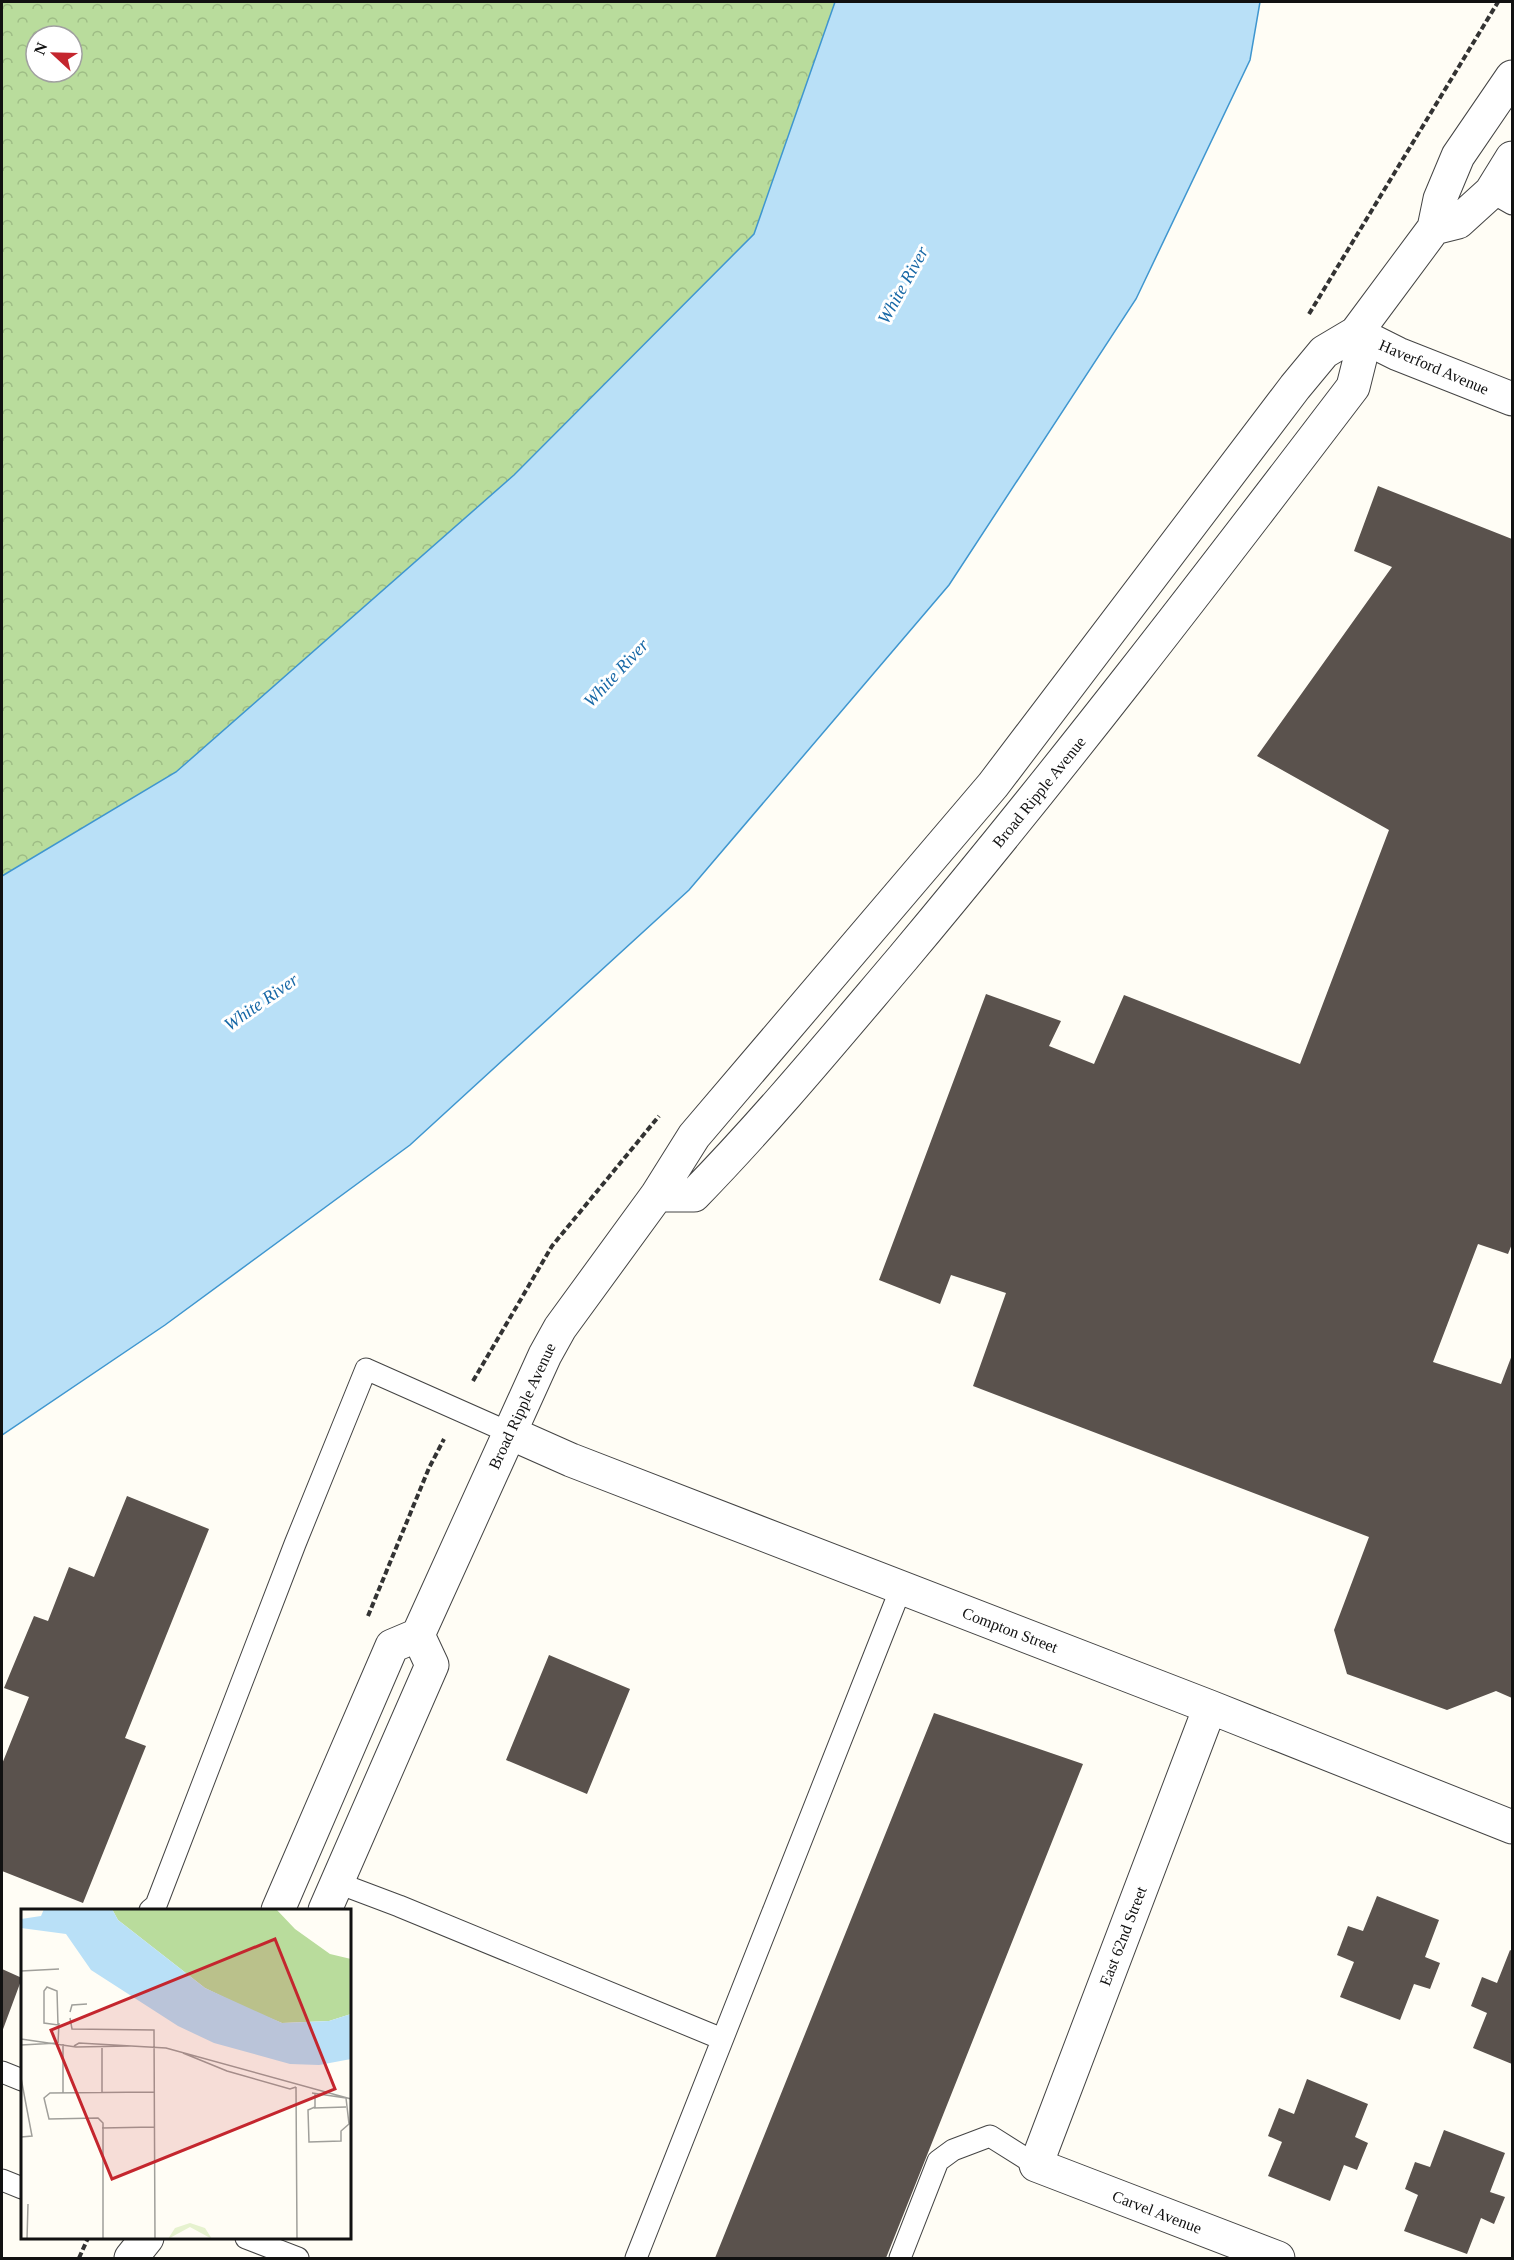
<svg xmlns="http://www.w3.org/2000/svg" width="1514" height="2260" viewBox="0 0 1514 2260" font-family="'Times New Roman',serif">
	<style>
		.forest { fill: url(#forest-crowns); fill-rule: evenodd }
		.water { fill: #b9e0f7; stroke: #3f96cf; stroke-width: 1.5 }
		.building { fill: #5a524d }
		.lines { fill: none; stroke-linecap: round; stroke-linejoin: round }
		.service-casing { stroke: #444; stroke-width: 23 }
		.minor-casing { stroke: #444; stroke-width: 35 }
		.tertiary-casing { stroke: #444; stroke-width: 35 }
		.path { stroke: #333; stroke-width: 4; stroke-dasharray: 6 3; stroke-linecap: butt }
		.service { stroke: #fff; stroke-width: 21 }
		.minor { stroke: #fff; stroke-width: 33 }
		.tertiary { stroke: #fff; stroke-width: 33 }
		.labels { text-anchor: middle; dominant-baseline: central; stroke-width: 6; stroke-linejoin: round; paint-order: stroke }
		.street-label { font-size: 16px; fill: #111; stroke: #fff }
		.water-label { font-size: 18px; font-style: italic; fill: #1768a6; stroke: #fff }
		.inset-road { fill: none; stroke: #a09f9a; stroke-width: 1.5 }
		.view { fill: #c4262e; fill-opacity: 0.15; stroke: #c4262e; stroke-width: 3 }
		.inset-edge { fill: none; stroke: #111; stroke-width: 3 }
	</style>
	<defs>
		<pattern id="forest-crowns" width="20" height="18" patternUnits="userSpaceOnUse" patternTransform="scale(1.5)"><rect width="20" height="18" fill="#b9dc9c"/><path d="M2 6a3 3 0 1 1 6 0M12 15a3 3 0 1 1 6 0" fill="none" stroke="#9ebc85"/></pattern>
	</defs>
	<rect width="100%" height="100%" fill="#fffdf5"/>
	<!-- forest -->
	<path class="forest" d="M2,2H835L754,234L514,475L176,772L2,876ZM36,36H72V72H36Z"/>
	<!-- water -->
	<path class="water" d="M835,2H1260L1250,60L1136,299L949,585L689,890L410,1145L165,1325L2,1435V876L176,772L514,475L754,234Z"/>
	<!-- building -->
	<path class="building" d="M1378,486L1512,539V1244L1508,1254L1478,1244L1433,1362L1501,1384L1512,1355V1698L1496,1691L1447,1710L1347,1674L1334,1630L1369,1537L973,1386L1006,1293L951,1275L940,1304L879,1280L986,994L1061,1021L1049,1046L1094,1064L1124,995L1300,1064L1389,830L1257,756L1392,567L1354,551Z
		M127,1496L209,1529L125,1738L146,1746L83,1903L2,1871V1764L29,1697L4,1688L34,1616L48,1621L69,1567L94,1577Z
		M549,1655L630,1689L587,1794L506,1760Z
		M934,1713L1083,1764L886,2258H715Z
		M1377,1896L1439,1920L1425,1957L1440,1963L1430,1989L1414,1984L1400,2020L1340,1997L1354,1962L1337,1955L1348,1926L1363,1931Z
		M1510,1950L1512,1951V2064L1473,2048L1487,2013L1471,2006L1482,1977L1497,1983Z
		M2,1969L22,1978L2,2032Z
		M1307,2079L1368,2104L1355,2137L1368,2143L1357,2170L1344,2165L1330,2201L1268,2176L1282,2142L1268,2136L1279,2108L1294,2114Z
		M1444,2130L1505,2153L1490,2192L1505,2197L1494,2224L1481,2218L1467,2254L1404,2231L1418,2195L1405,2189L1415,2162L1430,2167Z"/>
	<g class="lines">
		<!-- service casing -->
		<g class="service-casing">
			<path id="service" d="M1491,192L1512,204
				M338,1883L399,1906L722,2039
				M150,1910L156,1905L166,1879L295,1544L366,1369L508,1432
				M2,2072L22,2080
				M2,2180L22,2188
				M246,2238L298,2258
				M636,2258L901,1588
				M900,2258L938,2161L953,2150L990,2136L1036,2165"/>
		</g>
		<!-- minor casing -->
		<g class="minor-casing">
			<path id="minor" d="M1356,333L1398,354L1512,399
				M508,1432L571,1460L1210,1707L1512,1827
				M1210,1707L1036,2165L1278,2258"/>
		</g>
		<!-- tertiary casing -->
		<g class="tertiary-casing">
			<path id="tertiary" d="M1434,228L1458,222L1491,192L1512,158
				M657,1195H694C768,1119 834,1039 902,959C1058,773 1206,580 1353,387L1360,359L1356,333
				M278,1910L392,1646L418,1635L545,1355L560,1328L657,1195L694,1136L993,785L1295,387L1324,352L1356,333L1434,228L1440,199L1458,156L1512,77
				M325,1910L432,1665L418,1635
				M131,2258L147,2238"/>
		</g>
		<!-- path -->
		<path class="path" d="M1309,314L1498,2
			M473,1381L552,1246L659,1116
			M368,1616L429,1468L444,1439
			M79,2258L88,2238"/>
		<!-- service -->
		<use href="#service" class="service"/>
		<!-- minor -->
		<use href="#minor" class="minor"/>
		<!-- tertiary -->
		<use href="#tertiary" class="tertiary"/>
	</g>
	<g class="labels">
		<!-- street labels -->
		<g class="street-label">
			<text transform="translate(1434 367) rotate(23)">Haverford Avenue</text>
			<text transform="translate(1039 792) rotate(-51)">Broad Ripple Avenue</text>
			<text transform="translate(522 1406) rotate(-65)">Broad Ripple Avenue</text>
			<text transform="translate(1010 1630) rotate(21)">Compton Street</text>
			<text transform="translate(1123 1936) rotate(-69)">East 62nd Street</text>
			<text transform="translate(1157 2212) rotate(21)">Carvel Avenue</text>
		</g>
		<!-- water labels -->
		<g class="water-label">
			<text transform="translate(903 285) rotate(-61)">White River</text>
			<text transform="translate(616 673) rotate(-47)">White River</text>
			<text transform="translate(261 1002) rotate(-35)">White River</text>
		</g>
	</g>
	<!-- overview -->
	<g transform="translate(21 1909)">
		<rect width="330" height="330" fill="#fffdf5"/>
		<path d="M91,0H255L274,20L309,45L330,50V105L308,112L261,114L227,100L184,79L97,11Z" fill="#b9dc9c"/>
		<path d="M169,314L184,319L191,330L169,318L147,330L154,319Z" fill="#e6f2cf"/>
		<path d="M23,0H91L97,11L184,79L261,114L308,112L330,105V150L298,156L269,155L193,134L157,117L70,61L45,25L0,19V10L20,7Z" fill="#b9e0f7"/>
		<path class="inset-road" d="M0,62L38,60M26,78L36,82L37,116L23,114V82ZM49,103L51,96L66,95M49,109L51,120L133,121L134,330M0,130L55,138L109,137M37,134L38,114M42,135V184M0,136L37,134M53,137L58,134L145,139L330,190M162,144L206,162L269,180L275,178M0,169L11,227L0,228M275,178L276,330M81,183V139M291,184L325,189M294,185V198L287,201L288,233L320,232V222L328,215L325,189M293,199L325,198M81,219L133,218M6,330L7,295M82,330V214L77,209L28,210L23,189L29,184L133,183"/>
		<path class="view" d="M254,30L314,180L91,270L30,121Z"/>
		<rect width="330" height="330" class="inset-edge"/>
	</g>
	<!-- border -->
	<rect width="1514" height="2260" fill="none" stroke="#111111" stroke-width="6"/>
	<!-- north arrow -->
	<g transform="translate(54 54) rotate(292)"><circle r="28" fill="#ffffff" stroke="#a0a0a0" stroke-width="1.5"/>
	<path d="M0-4.5L10 22L0 15L-10 22Z" fill="#c4262e"/>
	<text y="-9" font-size="16" font-weight="bold" text-anchor="middle" fill="#111111">N</text>
	</g>
</svg>
